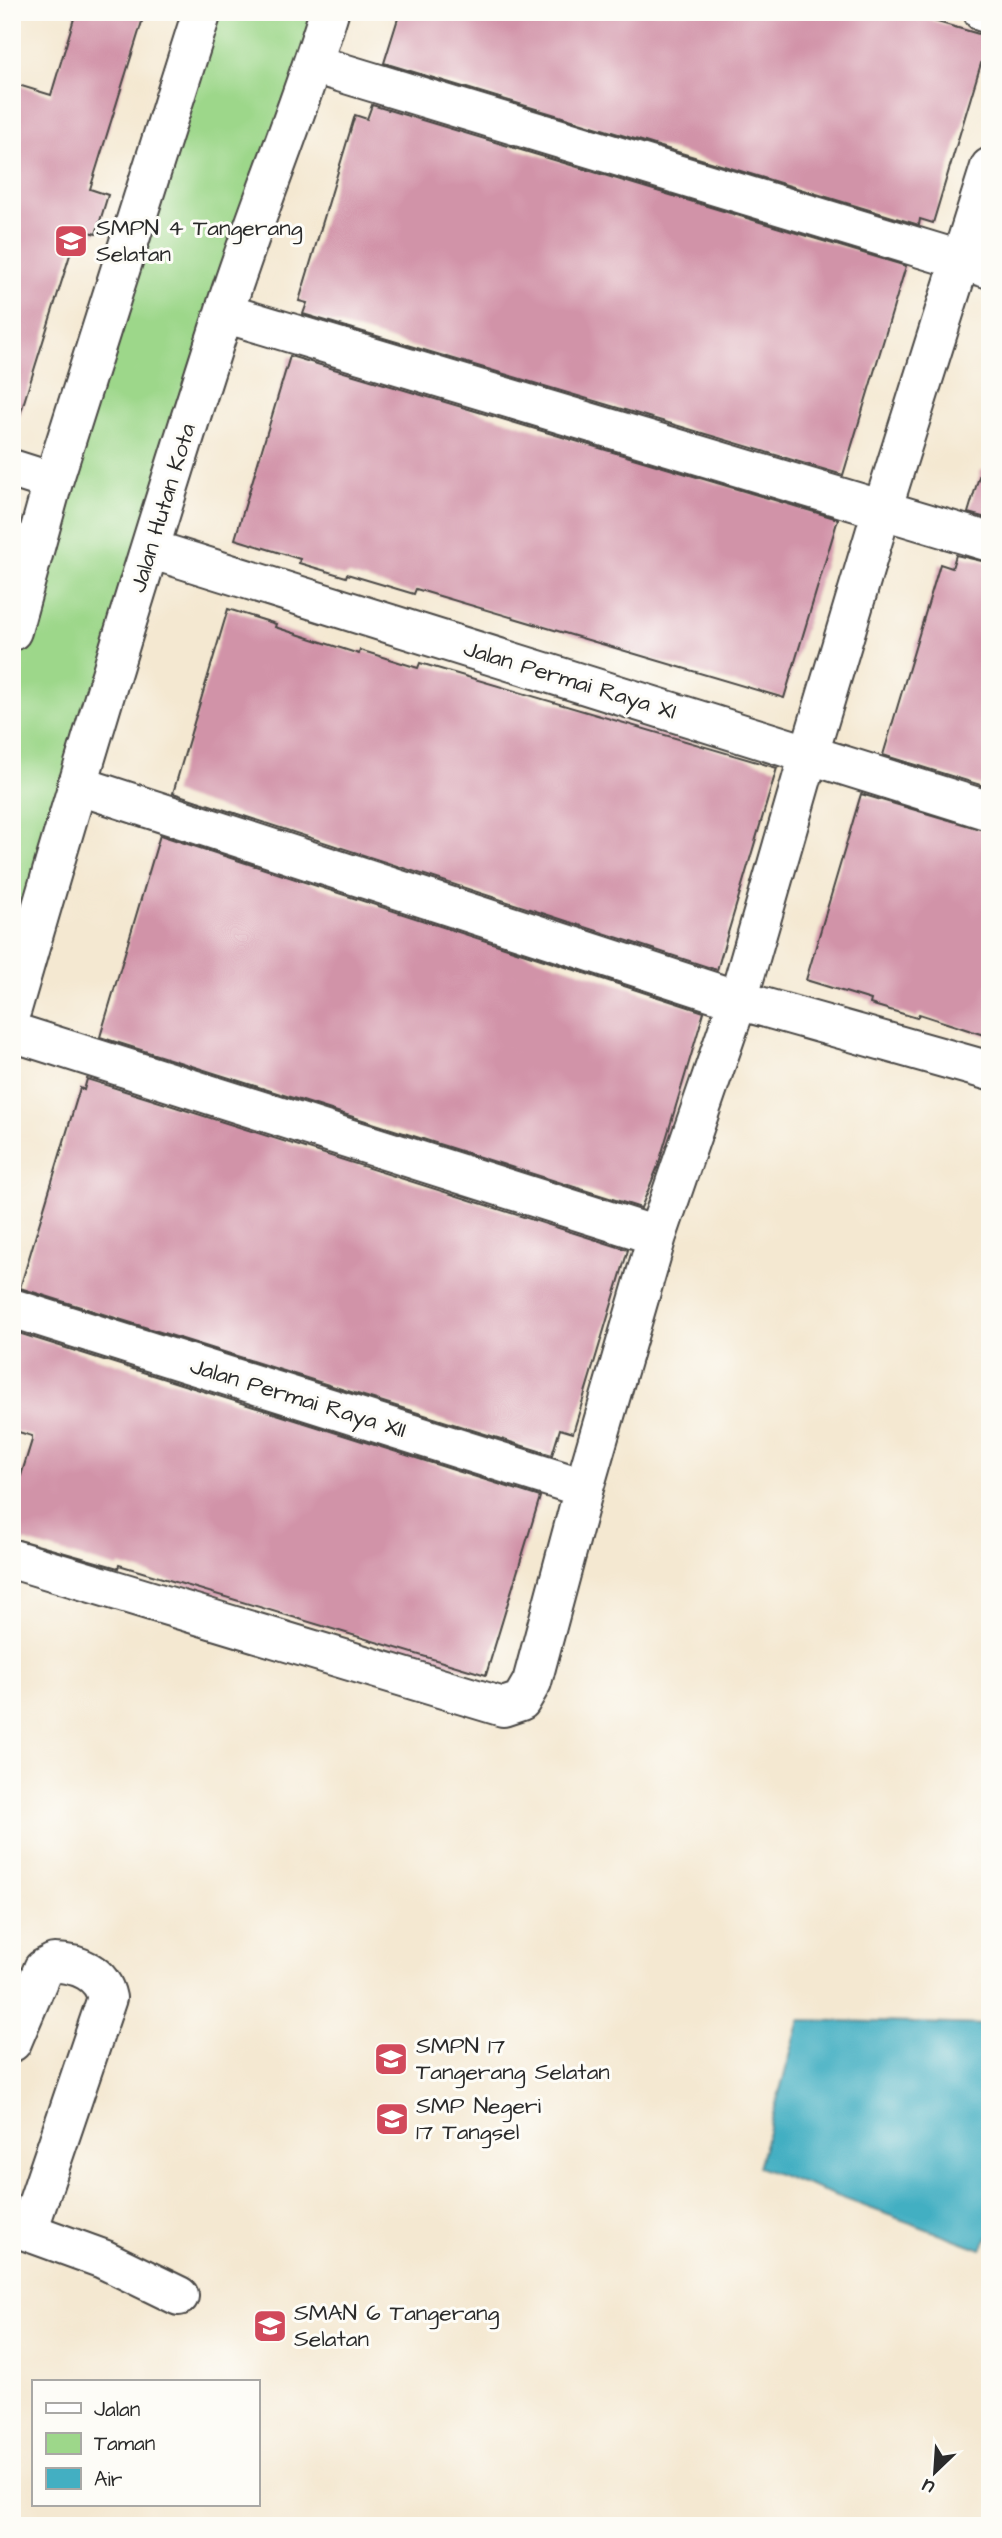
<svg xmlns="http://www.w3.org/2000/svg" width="1002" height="2538" viewBox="0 0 1002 2538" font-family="'Architects Daughter',sans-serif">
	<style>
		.green { fill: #9dd78a; stroke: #64815a; stroke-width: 2 }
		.water { fill: #43afc2; stroke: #376d76; stroke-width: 2 }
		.building { fill: #d193a8 }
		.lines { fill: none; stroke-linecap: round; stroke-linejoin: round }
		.minor-casing { stroke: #494744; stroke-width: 42 }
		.minor { stroke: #fff; stroke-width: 38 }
		.labels { text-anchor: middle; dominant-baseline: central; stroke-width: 6; stroke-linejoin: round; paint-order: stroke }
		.poi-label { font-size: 23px; fill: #2b2b2b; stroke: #fdfcf7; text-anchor: start }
		.street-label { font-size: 23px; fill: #2b2b2b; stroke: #fdfcf7 }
	</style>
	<rect width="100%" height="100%" fill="#fdfcf7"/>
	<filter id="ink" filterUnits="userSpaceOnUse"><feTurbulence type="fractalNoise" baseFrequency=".0143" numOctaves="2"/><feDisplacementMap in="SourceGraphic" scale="14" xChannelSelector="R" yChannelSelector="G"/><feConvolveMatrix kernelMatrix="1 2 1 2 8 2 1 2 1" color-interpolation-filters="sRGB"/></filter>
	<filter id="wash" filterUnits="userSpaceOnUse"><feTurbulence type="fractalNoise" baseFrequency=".00686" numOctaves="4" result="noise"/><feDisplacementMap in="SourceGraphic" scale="28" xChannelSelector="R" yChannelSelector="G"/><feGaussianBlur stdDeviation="1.57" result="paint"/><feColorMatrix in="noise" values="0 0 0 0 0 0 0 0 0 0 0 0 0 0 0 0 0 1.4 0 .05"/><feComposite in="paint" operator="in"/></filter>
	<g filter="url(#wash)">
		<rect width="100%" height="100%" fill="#f4e8d1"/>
		<!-- green -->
		<path class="green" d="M209,12H325L12,1047V663L61,488Z"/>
		<!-- water -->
		<path class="water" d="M800,2020L990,2025V2235L981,2249L758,2167Z"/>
		<g id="blocks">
			<!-- building -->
			<path class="building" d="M76,12H145L90,189L108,195L96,234L78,229L20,415L12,414V83L51,95Z
				M400,12H903L989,37L933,223L920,219L919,225L384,63Z
				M372,105L906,266L843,475L303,314L307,303L299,301L355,115L367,119Z
				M290,356L838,519L784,698L416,589L414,594L347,574L346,577L299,563L300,559L235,539Z
				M981,470L990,471V519L968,513Z
				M956,555L990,563V788L883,755L940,564L952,568Z
				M228,609L276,624L275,627L359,654L360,650L418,668L420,663L777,768L717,970L173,793Z
				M861,794L990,832V1037L919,1014L917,1018L870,1004L871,1000L806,980Z
				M160,835L704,1012L658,1166L641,1208L100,1037Z
				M87,1079L628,1250L573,1433L560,1429L552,1455L20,1288L80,1088L84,1090Z
				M12,1331L540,1497L486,1675L119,1565L118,1568L12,1538V1505L32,1440V1436L12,1430Z"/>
		</g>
	</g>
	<g filter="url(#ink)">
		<use href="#blocks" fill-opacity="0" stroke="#494744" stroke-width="2"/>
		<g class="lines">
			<!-- minor casing -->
			<g class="minor-casing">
				<path id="minor" d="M983,12L990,14
					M313,64L990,269
					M224,313L990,542
					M12,469L53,482
					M150,549L990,811
					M12,631L53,482L202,12
					M77,785L738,1000L990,1071
					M12,1009C79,777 149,546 223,316C255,214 298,115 329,12
					M12,1032L657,1236
					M12,1308L584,1488
					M12,1559L503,1707L521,1701L532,1682L584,1488L657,1236L738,1000L809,754L882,510L990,167
					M12,2042L43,1969L54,1963C78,1963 102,1973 107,1998L28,2231
					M12,2226L103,2259L179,2296"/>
			</g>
			<!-- minor -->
			<use href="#minor" class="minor"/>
		</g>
	</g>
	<!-- icons -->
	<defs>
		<g id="school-square" transform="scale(1.75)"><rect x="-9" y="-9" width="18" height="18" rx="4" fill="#d1495b" stroke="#fdfcf7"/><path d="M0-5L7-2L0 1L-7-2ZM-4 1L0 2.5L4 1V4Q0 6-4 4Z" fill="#fff"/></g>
	</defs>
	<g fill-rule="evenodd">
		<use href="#school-square" x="71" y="241"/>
		<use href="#school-square" x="391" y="2059"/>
		<use href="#school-square" x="392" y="2119"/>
		<use href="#school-square" x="270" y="2326"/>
	</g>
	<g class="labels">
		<!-- poi labels -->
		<g class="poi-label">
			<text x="96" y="228">SMPN 4 Tangerang<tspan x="96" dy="26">Selatan</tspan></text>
			<text x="416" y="2046">SMPN 17<tspan x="416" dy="26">Tangerang Selatan</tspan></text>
			<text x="416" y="2106">SMP Negeri<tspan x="416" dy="26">17 Tangsel</tspan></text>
			<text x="294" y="2313">SMAN 6 Tangerang<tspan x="294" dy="26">Selatan</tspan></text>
		</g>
		<!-- street labels -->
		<g class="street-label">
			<text transform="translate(163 508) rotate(-73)">Jalan Hutan Kota</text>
			<text transform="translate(570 680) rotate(17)">Jalan Permai Raya XI</text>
			<text transform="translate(298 1398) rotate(17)">Jalan Permai Raya XII</text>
		</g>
	</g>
	<!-- margin -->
	<rect width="1002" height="2538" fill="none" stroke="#fdfcf7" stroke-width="42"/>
	<!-- legend -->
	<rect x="32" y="2380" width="228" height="126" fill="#fdfcf7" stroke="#a9a8a5" stroke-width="2"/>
	<rect x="46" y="2403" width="35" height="10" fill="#ffffff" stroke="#a9a8a5" stroke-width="2"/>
	<text x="94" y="2416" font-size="21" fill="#2b2b2b">Jalan</text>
	<rect x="46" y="2433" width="35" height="21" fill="#9dd78a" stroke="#a9a8a5" stroke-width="2"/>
	<text x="94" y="2450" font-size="21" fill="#2b2b2b">Taman</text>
	<rect x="46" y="2468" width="35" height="21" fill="#43afc2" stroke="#a9a8a5" stroke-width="2"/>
	<text x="94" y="2486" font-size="21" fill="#2b2b2b">Air</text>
	<!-- north arrow -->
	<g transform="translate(935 2472) rotate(205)" stroke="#fdfcf7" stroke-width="5" paint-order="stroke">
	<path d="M0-5L12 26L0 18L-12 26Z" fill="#2b2b2b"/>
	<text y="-10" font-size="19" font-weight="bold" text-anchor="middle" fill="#2b2b2b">U</text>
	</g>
</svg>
